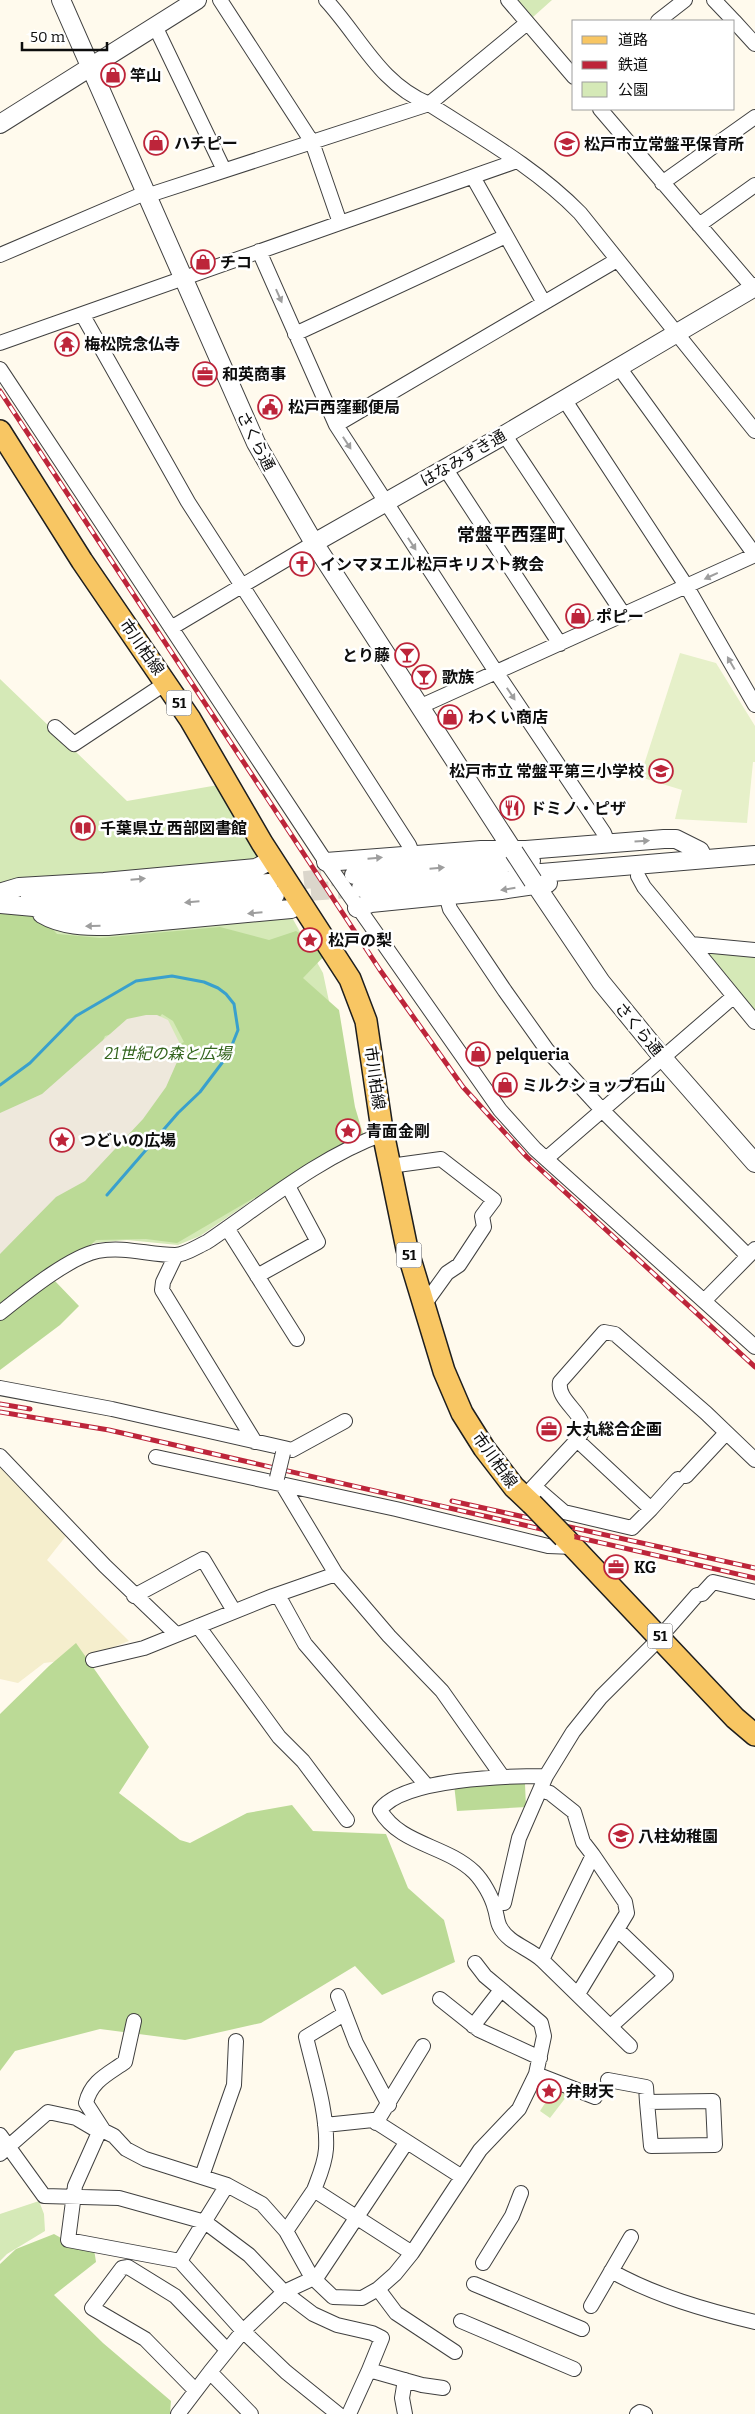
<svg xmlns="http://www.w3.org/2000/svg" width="755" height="2414" viewBox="0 0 755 2414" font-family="Bitter,'Noto Sans JP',serif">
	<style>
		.farmland { fill: #f5eecd }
		.green { fill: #d5e9b7 }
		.forest { fill: #bbda96 }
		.pitch { fill: #e6f0c9 }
		.plaza { fill: #eee8dc }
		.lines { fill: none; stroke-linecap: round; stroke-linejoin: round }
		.stream { stroke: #39a0cd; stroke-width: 3 }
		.tertiary-tunnel { stroke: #dbd6cb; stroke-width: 18; stroke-dasharray: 18 9; stroke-linecap: butt }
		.minor-casing { stroke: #404040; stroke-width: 16 }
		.tertiary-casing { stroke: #404040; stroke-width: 20 }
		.primary-casing { stroke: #1e1e1e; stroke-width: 24 }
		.minor { stroke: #fff; stroke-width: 14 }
		.tertiary { stroke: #fff; stroke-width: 18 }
		.primary { stroke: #f8c663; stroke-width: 21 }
		.rail-casing { stroke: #bd253a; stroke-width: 5 }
		.rail { stroke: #fff; stroke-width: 3; stroke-dasharray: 9; stroke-linecap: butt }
		.minor-bridge-casing { stroke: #404040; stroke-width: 16; stroke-linecap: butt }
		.tertiary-bridge-casing { stroke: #404040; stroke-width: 20; stroke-linecap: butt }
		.primary-bridge-casing { stroke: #1e1e1e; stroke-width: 24; stroke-linecap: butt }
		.minor-bridge { stroke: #fff; stroke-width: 14 }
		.tertiary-bridge { stroke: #fff; stroke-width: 18 }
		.primary-bridge { stroke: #f8c663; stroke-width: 21 }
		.oneway { fill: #9e9e9e }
		.labels { text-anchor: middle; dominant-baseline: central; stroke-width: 5; stroke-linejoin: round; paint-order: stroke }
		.shield { fill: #fff; stroke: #565656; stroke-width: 1 }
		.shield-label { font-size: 15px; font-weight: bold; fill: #0d0d0d }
		.poi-label { font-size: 16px; font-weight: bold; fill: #0d0d0d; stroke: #fff; text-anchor: start }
		.street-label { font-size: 16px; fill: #0d0d0d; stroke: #fff }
		.park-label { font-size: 16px; font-style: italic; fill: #33641d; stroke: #fff }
		.neighbourhood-label { font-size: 18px; font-weight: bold; fill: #0d0d0d; stroke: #fff }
	</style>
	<rect width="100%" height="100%" fill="#fffaed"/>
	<!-- farmland -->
	<path class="farmland" d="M0,1458L66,1536L47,1560L129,1641L86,1658L44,1663L18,1683L0,1679Z"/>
	<!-- green -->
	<path class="green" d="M518,0H552L533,17Z
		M0,679L127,801L218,785L323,973L357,1134L294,1172L200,1236L178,1245L127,1240L94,1243L84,1247L0,1302Z
		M708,952L755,955V1013L707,954Z
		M549,2086L570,2092L550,2118L540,2111L549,2097L546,2095Z
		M39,2201L44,2214L45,2231L7,2254L0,2261V2214Z"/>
	<!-- forest -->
	<path class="forest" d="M0,898L28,904L57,934L100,938L220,927L269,940L296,931L329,951L303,978L339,1010L355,1107L363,1134L177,1243L146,1239L96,1240L54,1280L79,1306L60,1325L0,1370V1203L168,1051L184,1042L173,1021L162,1014L148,1033L122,1031L105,1036L85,1080L0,1127Z
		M76,1643L149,1747L119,1793L180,1840L190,1843L247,1813L292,1805L313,1831L386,1834L408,1888L444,1920L455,1962L382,1995L355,1966L261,2023L185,2040L100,2029L15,2051L0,2071V1714L49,1666Z
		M510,1780L525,1784L526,1807L457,1811L454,1784Z
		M54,2234L70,2243L94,2249L96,2262L54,2295L103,2343L171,2401L170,2414H0V2264L16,2249Z"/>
	<!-- pitch -->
	<path class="pitch" d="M680,653L716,663L755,726V762H753L747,823L675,819L682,790L640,777Z"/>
	<!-- plaza -->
	<path class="plaza" d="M146,1015H157L168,1020L180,1044L177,1062L166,1087L143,1119L85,1181L56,1197L0,1254V1113L42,1094L127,1019Z"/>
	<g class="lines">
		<!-- stream -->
		<path class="stream" d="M0,1085L30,1063L76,1016L136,981L172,976L204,982L218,988L226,994L234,1004L238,1030L228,1055L200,1092L178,1113L107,1195"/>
		<!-- tertiary-tunnel -->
		<path class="tertiary-tunnel" d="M277,883L353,875
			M284,894L360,888"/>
		<!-- minor casing -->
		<g class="minor-casing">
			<path id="minor" d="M220,0L312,142L340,223L517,161
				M326,0C361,38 379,83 429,104C482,138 536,168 580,213L755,431
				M508,0L574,77
				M714,0L734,21
				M658,21L685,0
				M734,21L755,44
				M155,26L224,170
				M600,109L755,290
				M473,177L544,303
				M662,183L755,117
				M146,196L429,104L527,23
				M699,225L755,185
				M259,251L336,425L496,672L604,833L608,843
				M0,255L145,193
				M82,314L340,223
				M295,334L506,236
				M0,343L82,314L188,502L409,845L413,855
				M618,366L755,555
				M0,369L322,856L500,1110L535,1149L755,1347
				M564,399L687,587L755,705
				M336,425L617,260
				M504,434L624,615
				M445,468L560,644
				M171,628L314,543
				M419,707L755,555
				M55,727L74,744L166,683
				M638,876L644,887L691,944
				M446,895L450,909L505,991L547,1050L602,1110L748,1256
				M755,950L691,944L755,1022
				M547,1158L733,997
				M390,1166L441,1159L494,1200L482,1216L484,1227L459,1265L447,1273L429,1298L424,1300
				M227,1228L297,1339
				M176,1255L163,1282L162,1290L255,1442
				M257,1276L318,1242L288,1186
				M705,1300L755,1249
				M0,1313C24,1294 69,1257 98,1251C125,1246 149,1255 175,1255C185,1255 198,1246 207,1242C263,1204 319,1157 383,1134
				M0,1388L112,1409L284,1448L283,1453
				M577,1440C597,1417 556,1405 560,1382L604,1332L615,1334L706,1413L755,1460
				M284,1448L292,1450L345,1421
				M0,1456L105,1566L176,1634
				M156,1457L396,1509L548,1546L574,1547
				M686,1476L726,1433
				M282,1484L336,1574L389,1636L442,1691L502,1776
				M535,1487L564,1512L632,1528L651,1509
				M524,1497L577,1440L651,1509L678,1479
				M278,1595L305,1644L427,1786
				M134,1596L203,1559L234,1611
				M198,1626L279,1737L303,1761L347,1820
				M93,1660L144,1648L273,1596L336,1574
				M540,1790L550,1793L574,1812L583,1842L593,1855
				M504,1903L519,1838L546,1776
				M542,1960C529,1948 508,1943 500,1927C497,1922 497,1915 495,1909C492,1897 483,1881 474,1872C446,1845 400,1845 380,1810C403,1778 509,1776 546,1776L573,1732L601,1697L654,1644L697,1595L702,1594L713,1582L755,1592
				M578,1994L627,1913L625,1902L593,1855L542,1960L630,2046
				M338,1996L356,2043L389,2105
				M440,1999L479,2030L540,2058
				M344,2014L306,2037C314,2071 328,2114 326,2149C325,2164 319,2177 314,2190L412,2253
				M473,2026L501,1990
				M611,2026L666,1976L618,1930
				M536,2074L595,2097
				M608,2080L646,2087L647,2102L713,2101L715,2145L651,2146L647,2102
				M376,2123L423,2046
				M325,2125L373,2120L462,2177
				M100,2130L75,2186L68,2240L180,2261
				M104,2131L86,2103C91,2081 108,2074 125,2062L134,2021
				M0,2135L44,2196L119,2198L205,2222L249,2255L284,2292L313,2314L337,2325L372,2333L382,2338L369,2370L422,2385L443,2388
				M0,2154L48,2112L76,2118L93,2128L104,2131L114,2136L126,2149L145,2159L227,2185L262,2204L286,2231L311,2276L333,2297L362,2298L378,2289L396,2313L455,2352
				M202,2176L234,2085L236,2041
				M227,2185L180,2261L243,2331L284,2292L314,2278
				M286,2231L314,2190
				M483,2263L512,2216L521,2193
				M611,2271C656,2296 705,2310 755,2322
				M315,2280L406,2143
				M474,2284L582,2329
				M378,2289L395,2274L412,2253L480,2150L519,2109L536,2074L544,2036L541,2023L485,1976L475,1963
				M591,2306L631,2237
				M461,2321L574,2369
				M405,2380L402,2398L405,2414
				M195,2390L145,2339L92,2308L122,2268L128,2267L175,2296L227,2350
				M178,2414L210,2372
				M251,2414L210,2372L243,2331L286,2372L338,2414
				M349,2414L369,2370
				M637,2414L640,2412L645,2414"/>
		</g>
		<!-- tertiary casing -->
		<g class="tertiary-casing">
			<path id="tertiary" d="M61,0L256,443L314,543L514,852
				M0,124L197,0
				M314,543L499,438L755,287
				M326,862L481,850H526L664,839H676L700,851
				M354,875L531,861
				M533,881L601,982L663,1058L755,1163
				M361,888L755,855
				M2,892L19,887L104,882L256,868L273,859
				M30,896L83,898L269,883
				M0,904L78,911L275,895
				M357,908L371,903L501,890L548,883
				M42,914C62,926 86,926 108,926L291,909L302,903"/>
		</g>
		<!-- primary casing -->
		<g class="primary-casing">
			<path id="primary" d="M0,431L82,561L190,719L262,843L350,979L366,1021L381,1123L407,1249L444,1371L462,1413L484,1448L514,1487L532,1504
				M564,1537L735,1718L755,1735"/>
		</g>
		<!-- minor -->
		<use href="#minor" class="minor"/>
		<!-- tertiary -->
		<use href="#tertiary" class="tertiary"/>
		<!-- primary -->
		<use href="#primary" class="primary"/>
		<!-- rail casing -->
		<g class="rail-casing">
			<path id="rail" d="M0,391L380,970L463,1087L527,1157L755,1367
				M0,1404L30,1409
				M0,1412L109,1430L755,1578
				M452,1501L755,1568"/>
		</g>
		<!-- rail -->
		<use href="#rail" class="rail"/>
		<!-- minor-bridge casing -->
		<g class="minor-bridge-casing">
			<path id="minor-bridge" d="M277,1478L283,1453"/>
		</g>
		<!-- tertiary-bridge casing -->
		<g class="tertiary-bridge-casing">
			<path id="tertiary-bridge" d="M514,852L533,881"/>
		</g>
		<!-- primary-bridge casing -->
		<g class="primary-bridge-casing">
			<path id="primary-bridge" d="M532,1504L564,1537"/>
		</g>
		<!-- minor-bridge -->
		<use href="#minor-bridge" class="minor-bridge"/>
		<!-- tertiary-bridge -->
		<use href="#tertiary-bridge" class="tertiary-bridge"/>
		<!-- primary-bridge -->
		<use href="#primary-bridge" class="primary-bridge"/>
	</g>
	<!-- one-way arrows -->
	<defs><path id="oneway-solid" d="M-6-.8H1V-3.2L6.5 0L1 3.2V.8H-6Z" transform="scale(1.25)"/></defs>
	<g class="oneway">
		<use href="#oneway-solid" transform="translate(279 296) rotate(66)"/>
		<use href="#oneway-solid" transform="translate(347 443) rotate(57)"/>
		<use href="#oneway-solid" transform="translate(412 544) rotate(57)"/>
		<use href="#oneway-solid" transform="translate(711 576) rotate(155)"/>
		<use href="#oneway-solid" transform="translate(731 663) rotate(-120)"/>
		<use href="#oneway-solid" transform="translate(511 694) rotate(56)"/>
		<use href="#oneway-solid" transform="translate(642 841) rotate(-4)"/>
		<use href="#oneway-solid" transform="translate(375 858) rotate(-5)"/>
		<use href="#oneway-solid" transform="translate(437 868) rotate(-5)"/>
		<use href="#oneway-solid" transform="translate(138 879) rotate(-5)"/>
		<use href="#oneway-solid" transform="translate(508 889) rotate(171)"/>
		<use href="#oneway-solid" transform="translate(192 902) rotate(175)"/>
		<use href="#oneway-solid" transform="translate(255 913) rotate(175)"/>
		<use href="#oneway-solid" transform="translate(93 926) rotate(179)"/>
	</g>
	<!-- icons -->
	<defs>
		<g id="shop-ring" transform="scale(1.25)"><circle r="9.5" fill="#fff" stroke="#bd253a" stroke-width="1.5"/><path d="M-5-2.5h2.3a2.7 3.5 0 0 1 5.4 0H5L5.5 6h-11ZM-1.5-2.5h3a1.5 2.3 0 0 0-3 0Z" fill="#bd253a"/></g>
		<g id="school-ring" transform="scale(1.25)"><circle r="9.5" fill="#fff" stroke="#bd253a" stroke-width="1.5"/><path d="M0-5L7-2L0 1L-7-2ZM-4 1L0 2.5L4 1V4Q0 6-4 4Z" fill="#bd253a"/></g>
		<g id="temple-ring" transform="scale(1.25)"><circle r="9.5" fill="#fff" stroke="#bd253a" stroke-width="1.5"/><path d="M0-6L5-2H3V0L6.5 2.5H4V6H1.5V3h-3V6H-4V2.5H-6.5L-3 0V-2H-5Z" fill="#bd253a"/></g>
		<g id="office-ring" transform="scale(1.25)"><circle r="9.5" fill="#fff" stroke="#bd253a" stroke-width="1.5"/><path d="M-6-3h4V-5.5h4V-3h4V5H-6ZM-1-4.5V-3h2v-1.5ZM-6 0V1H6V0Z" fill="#bd253a"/></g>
		<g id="civic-ring" transform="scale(1.25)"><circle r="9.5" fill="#fff" stroke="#bd253a" stroke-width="1.5"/><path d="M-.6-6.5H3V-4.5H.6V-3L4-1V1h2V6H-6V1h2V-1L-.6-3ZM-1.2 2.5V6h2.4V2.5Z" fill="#bd253a"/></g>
		<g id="church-ring" transform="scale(1.25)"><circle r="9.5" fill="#fff" stroke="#bd253a" stroke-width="1.5"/><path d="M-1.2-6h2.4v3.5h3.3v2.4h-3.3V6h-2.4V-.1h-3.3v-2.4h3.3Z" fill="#bd253a"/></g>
		<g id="bar-ring" transform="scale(1.25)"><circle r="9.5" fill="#fff" stroke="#bd253a" stroke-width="1.5"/><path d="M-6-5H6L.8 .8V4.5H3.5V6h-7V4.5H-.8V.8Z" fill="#bd253a"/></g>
		<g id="restaurant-ring" transform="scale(1.25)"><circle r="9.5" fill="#fff" stroke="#bd253a" stroke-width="1.5"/><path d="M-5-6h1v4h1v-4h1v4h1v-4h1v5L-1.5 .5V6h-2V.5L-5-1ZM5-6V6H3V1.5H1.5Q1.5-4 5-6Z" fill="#bd253a"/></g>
		<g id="library-ring" transform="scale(1.25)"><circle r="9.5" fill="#fff" stroke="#bd253a" stroke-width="1.5"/><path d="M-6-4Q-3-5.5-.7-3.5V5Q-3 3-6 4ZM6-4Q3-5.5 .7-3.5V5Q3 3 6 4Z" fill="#bd253a"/></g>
		<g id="sight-ring" transform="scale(1.25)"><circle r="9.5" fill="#fff" stroke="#bd253a" stroke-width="1.5"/><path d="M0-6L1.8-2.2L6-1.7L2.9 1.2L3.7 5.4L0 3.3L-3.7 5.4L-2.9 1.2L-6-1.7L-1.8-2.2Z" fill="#bd253a"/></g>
	</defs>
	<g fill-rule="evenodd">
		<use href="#shop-ring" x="113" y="75"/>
		<use href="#shop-ring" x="156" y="143"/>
		<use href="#school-ring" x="567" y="144"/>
		<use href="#shop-ring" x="203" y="262"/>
		<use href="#temple-ring" x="67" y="344"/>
		<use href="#office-ring" x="205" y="374"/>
		<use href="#civic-ring" x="270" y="407"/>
		<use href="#church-ring" x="302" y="564"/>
		<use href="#shop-ring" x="578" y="616"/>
		<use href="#bar-ring" x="407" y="655"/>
		<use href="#bar-ring" x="424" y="677"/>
		<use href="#shop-ring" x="450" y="717"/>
		<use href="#school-ring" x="661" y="771"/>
		<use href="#restaurant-ring" x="512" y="808"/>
		<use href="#library-ring" x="83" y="828"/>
		<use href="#sight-ring" x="310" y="940"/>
		<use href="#shop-ring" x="478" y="1054"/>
		<use href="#shop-ring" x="505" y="1085"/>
		<use href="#sight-ring" x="348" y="1131"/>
		<use href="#sight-ring" x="62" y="1140"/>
		<use href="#office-ring" x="549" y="1429"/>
		<use href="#office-ring" x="616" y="1567"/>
		<use href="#school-ring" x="621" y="1836"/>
		<use href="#sight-ring" x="549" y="2091"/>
	</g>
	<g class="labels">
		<!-- shield labels -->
		<g class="shield">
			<rect x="166.5" y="690.5" width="25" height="25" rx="4"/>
			<rect x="396.5" y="1242.5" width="25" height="25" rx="4"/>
			<rect x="647.5" y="1623.5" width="25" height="25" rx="4"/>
		</g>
		<g class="shield-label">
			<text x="179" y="703">51</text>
			<text x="409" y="1255">51</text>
			<text x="660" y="1636">51</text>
		</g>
		<!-- poi labels -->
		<g class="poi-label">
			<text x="130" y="75">竿山</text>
			<text x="174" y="143">ハチピー</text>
			<text x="584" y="144">松戸市立常盤平保育所</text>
			<text x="220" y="262">チコ</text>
			<text x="84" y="344">梅松院念仏寺</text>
			<text x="222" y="374">和英商事</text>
			<text x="288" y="407">松戸西窪郵便局</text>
			<text x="320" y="564">インマヌエル松戸キリスト教会</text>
			<text x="596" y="616">ポピー</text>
			<text x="390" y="655" text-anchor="end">とり藤</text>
			<text x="442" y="677">歌族</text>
			<text x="468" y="717">わくい商店</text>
			<text x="644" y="771" text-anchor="end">松戸市立 常盤平第三小学校</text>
			<text x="530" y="808">ドミノ・ピザ</text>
			<text x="100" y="828">千葉県立 西部図書館</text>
			<text x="328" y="940">松戸の梨</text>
			<text x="496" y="1054">pelqueria</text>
			<text x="522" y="1085">ミルクショップ石山</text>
			<text x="366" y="1131">青面金剛</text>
			<text x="80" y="1140">つどいの広場</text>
			<text x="566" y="1429">大丸総合企画</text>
			<text x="634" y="1567">KG</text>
			<text x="638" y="1836">八柱幼稚園</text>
			<text x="566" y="2091">弁財天</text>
		</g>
		<!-- street labels -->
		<g class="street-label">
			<text transform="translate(256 441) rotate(63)">さくら通</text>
			<text transform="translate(463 458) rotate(-30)">はなみずき通</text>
			<text transform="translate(142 647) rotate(55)">市川柏線</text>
			<text transform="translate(639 1029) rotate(50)">さくら通</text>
			<text transform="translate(375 1078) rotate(82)">市川柏線</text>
			<text transform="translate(495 1460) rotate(54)">市川柏線</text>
		</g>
		<!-- park labels -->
		<g class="park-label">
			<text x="168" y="1053">21世紀の森と広場</text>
		</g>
		<!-- neighbourhood labels -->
		<g class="neighbourhood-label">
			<text x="511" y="535">常盤平西窪町</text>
		</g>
	</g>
	<!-- legend -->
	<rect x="572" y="20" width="162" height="90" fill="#ffffff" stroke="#9e9e9e"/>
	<rect x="582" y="36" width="25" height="8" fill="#f8c663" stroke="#9e9e9e"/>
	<text x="618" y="45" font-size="15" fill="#0d0d0d">道路</text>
	<rect x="582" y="61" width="25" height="8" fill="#bd253a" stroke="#9e9e9e"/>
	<text x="618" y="70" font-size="15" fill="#0d0d0d">鉄道</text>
	<rect x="582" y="82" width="25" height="15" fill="#d5e9b7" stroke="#9e9e9e"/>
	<text x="618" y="95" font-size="15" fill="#0d0d0d">公園</text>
	<!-- scale -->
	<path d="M22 42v8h85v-8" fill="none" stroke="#0d0d0d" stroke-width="2.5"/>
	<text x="30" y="42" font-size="15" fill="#0d0d0d" stroke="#ffffff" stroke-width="4" paint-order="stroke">50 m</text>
</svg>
